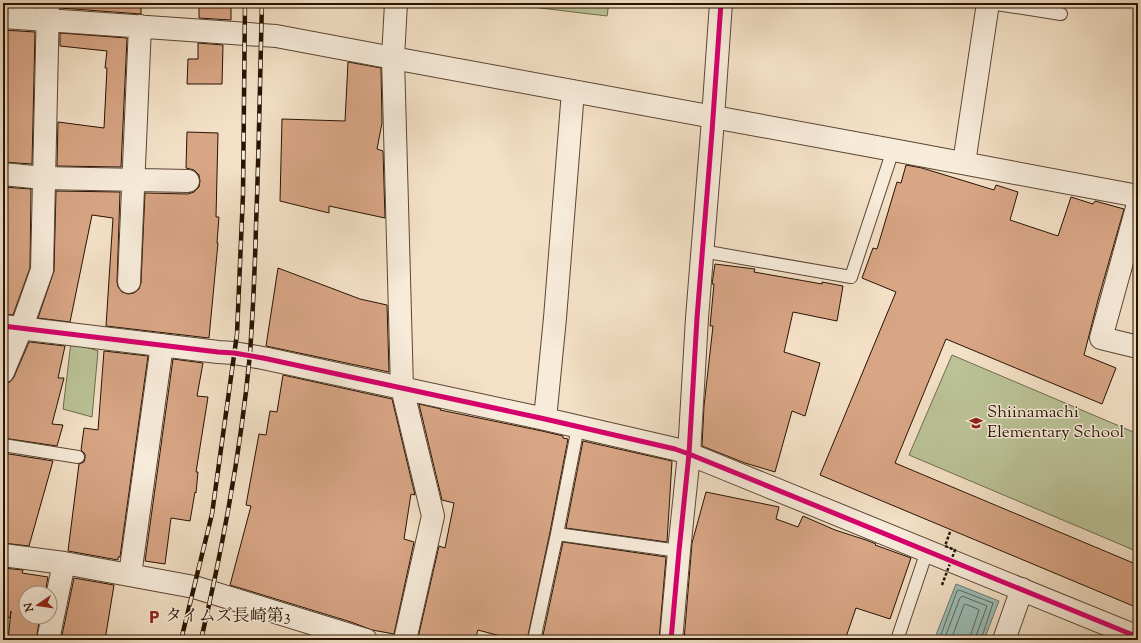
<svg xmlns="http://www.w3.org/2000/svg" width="1141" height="643" viewBox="0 0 1141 643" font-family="'Sorts Mill Goudy','Noto Serif JP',serif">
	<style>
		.green { fill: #bac296; stroke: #706a4c }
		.water { fill: #9bbdb7; stroke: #6d796f }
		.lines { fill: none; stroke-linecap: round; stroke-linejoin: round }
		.shore { stroke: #61685c; stroke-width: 1 }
		.building { fill: #d8a585; stroke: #271302 }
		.service-casing { stroke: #5a4633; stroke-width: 14 }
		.minor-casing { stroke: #5a4633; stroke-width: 24 }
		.service { stroke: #f7ebda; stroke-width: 12 }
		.minor { stroke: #f7ebda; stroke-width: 22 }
		.rail-casing { stroke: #271302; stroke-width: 4.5 }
		.rail { stroke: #f7ebda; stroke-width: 3; stroke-dasharray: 9; stroke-linecap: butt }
		.path-bridge { stroke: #271302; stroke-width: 2.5; stroke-dasharray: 3 2; stroke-linecap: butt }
		.cycleway-casing { stroke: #f7ebda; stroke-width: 8 }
		.cycleway { stroke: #d6006c; stroke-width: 5 }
		.labels { text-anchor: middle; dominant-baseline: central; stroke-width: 3; stroke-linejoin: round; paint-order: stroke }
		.poi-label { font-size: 17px; fill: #271302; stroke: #f7ebda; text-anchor: start }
	</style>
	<rect width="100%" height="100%" fill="#f3e0c6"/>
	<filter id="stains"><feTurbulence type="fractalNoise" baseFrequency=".005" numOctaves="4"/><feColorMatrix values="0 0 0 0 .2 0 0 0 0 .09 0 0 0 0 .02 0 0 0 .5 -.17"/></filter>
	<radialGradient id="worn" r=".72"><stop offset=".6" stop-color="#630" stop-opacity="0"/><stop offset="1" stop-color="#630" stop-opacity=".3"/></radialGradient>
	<!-- green -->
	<path class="green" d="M515,3H609L607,16L515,5Z
		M71,342L98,351L92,417L63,409Z
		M952,355L1138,434V546L1136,551L909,455Z"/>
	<!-- water -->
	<path class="water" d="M956,584L999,601L984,640H934Z"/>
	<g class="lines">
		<!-- shore -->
		<path class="shore" d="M939,640L957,591L959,590L993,603L981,640
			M944,640L960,598L962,596L987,606L976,636V640
			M951,640L964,605L965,604L978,609L979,610L971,634L970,640"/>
	</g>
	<!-- building -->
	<path class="building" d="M9,3H36L35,7L9,5Z
		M60,3H141V14L60,8Z
		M199,3H231V20L199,18Z
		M3,30L35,32L32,164L3,162Z
		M60,33L127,38L121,167L57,166L58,122L104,128L107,68H105L107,51L60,46Z
		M198,43L223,45L222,84H187L188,59H198Z
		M348,62L381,68L382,123L377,149L383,151L385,218L329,206V213L280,201L282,119L345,121Z
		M187,132L218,133L216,217H219L217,243H218L209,338L106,326L113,218L92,215L70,322L38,318L54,271L56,191L120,192L117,282L118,287L122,292L128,294L134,293L139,289L141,283L145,193L188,194L194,192L199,187L200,181L199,175L194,170L186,168Z
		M906,165L922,168L994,190L996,185L1018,192L1010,220L1058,236L1071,197L1093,204L1095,201L1124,209L1098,300L1084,355L1116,368L1102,404L946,339L895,463L1138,565V608L820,475L896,292L862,278L873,248L877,249L897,182L901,183Z
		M3,187L31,189L30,268L13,315L3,314Z
		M715,264L755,269L754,272L822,284V282L843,286L837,321L793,312L784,352L820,363L805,416L792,411L775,472L745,463L702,446L704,406L713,326H710L714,284H712Z
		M278,268L360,299L387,305L389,372L266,346Z
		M29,342L65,346L58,378H64L52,424L63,425L57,446L3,438V384L10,382L14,377Z
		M104,351L148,356L120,557H118V560L68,551L79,464L84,462L85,458V454L81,450L84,428L98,430Z
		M173,359L203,363L197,396L208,397L196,472H198L196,493L195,492L190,521L171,518L165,564L145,561Z
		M283,375L392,399L415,495L411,494L404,539L414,542L394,634L372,630L351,622L230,585L251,506L246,505L259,434L266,435L270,411L277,412Z
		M419,404L441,409L440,410L542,431L563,436V438L568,439L550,532L527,640H515L478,630L475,640H427L418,638L439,546L445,548L454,503L442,500Z
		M583,441L672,461L667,542L566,528Z
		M3,453L53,461L29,546L3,543Z
		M706,492L779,507L776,519L798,527L803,516L835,530L866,540L876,544L875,545L911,558L890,619L856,608L845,640H684L692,543Z
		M563,542L666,557L659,640H542Z
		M3,568L23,570L22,573L48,577L45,593H26V617H40L36,640H8L11,611L10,618L3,617Z
		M74,578L114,585L105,640H61Z"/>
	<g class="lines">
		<!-- service casing -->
		<g class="service-casing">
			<path id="service" d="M990,3L1061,14
				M702,251L851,277L893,150
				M3,445L78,457
				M557,534L679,551
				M534,640L557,534L578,427
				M897,640L927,551"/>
		</g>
		<!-- minor casing -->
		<g class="minor-casing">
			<path id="minor" d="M396,3L393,58L402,388L433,516L405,640
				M3,17L276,36L393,58L893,150L1138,196
				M964,163L988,3
				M3,174L43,178L188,181
				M1138,204L1101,338L1138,347
				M129,282L140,26
				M3,326L218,352L234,353L263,358L545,419L675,449L689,454L1138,637
				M3,372L21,329L42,270L48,3
				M545,419L555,318L573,91
				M3,555L64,563L194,587L366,640
				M130,575L162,345
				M48,640L64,563
				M671,640L679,551L689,454L697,318L712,132L721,3
				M1004,640L1022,589"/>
		</g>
		<!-- service -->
		<use href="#service" class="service"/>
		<!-- minor -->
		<use href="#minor" class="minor"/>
		<!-- rail casing -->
		<g class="rail-casing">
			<path id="rail" d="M181,640L212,514L237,334L243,194L245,3
				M201,640C223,546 241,450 250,354C253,311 255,268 256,225C259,151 260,77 262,3"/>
		</g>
		<!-- rail -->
		<use href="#rail" class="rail"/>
		<!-- path-bridge -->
		<path class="path-bridge" d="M942,585L955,550L945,546L950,532"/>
		<!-- cycleway casing -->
		<g class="cycleway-casing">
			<path id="cycleway" d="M3,326L218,352L234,353L263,358L545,419L675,449L689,454L1138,637
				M671,640L679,551L689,454L697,318L712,132L721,3"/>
		</g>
		<!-- cycleway -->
		<use href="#cycleway" class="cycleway"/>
	</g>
	<!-- icons -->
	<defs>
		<g id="school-bare" transform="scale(1.08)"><path d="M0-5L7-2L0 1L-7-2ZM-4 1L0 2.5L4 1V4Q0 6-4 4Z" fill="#8f2418" stroke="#f7ebda" stroke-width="2.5" paint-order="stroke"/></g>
		<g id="parking-bare" transform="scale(1.08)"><path d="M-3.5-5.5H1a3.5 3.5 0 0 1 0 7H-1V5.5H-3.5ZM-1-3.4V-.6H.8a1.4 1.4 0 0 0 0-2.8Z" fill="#8f2418" stroke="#f7ebda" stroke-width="2.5" paint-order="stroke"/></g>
	</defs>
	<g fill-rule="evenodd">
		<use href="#school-bare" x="976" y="423"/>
		<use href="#parking-bare" x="154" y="617"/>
	</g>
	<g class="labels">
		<!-- poi labels -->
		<g class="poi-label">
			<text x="987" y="413">Shiinamachi<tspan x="987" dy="20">Elementary School</tspan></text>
			<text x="165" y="617">タイムズ長崎第3</text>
		</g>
	</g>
	<!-- margin -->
	<rect width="1141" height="643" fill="none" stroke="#f3e0c6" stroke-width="16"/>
	<rect x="4" y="4" width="1133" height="635" fill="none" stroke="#271302" stroke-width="2"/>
	<rect x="8" y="8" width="1125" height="627" fill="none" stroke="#271302"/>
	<!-- north arrow -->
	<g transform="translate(38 605) rotate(257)"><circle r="19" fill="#f7ebda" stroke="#a49584"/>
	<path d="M0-3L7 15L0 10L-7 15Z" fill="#8f2418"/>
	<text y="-6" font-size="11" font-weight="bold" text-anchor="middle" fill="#271302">N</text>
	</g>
	<rect width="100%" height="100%" filter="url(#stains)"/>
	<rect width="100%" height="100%" fill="url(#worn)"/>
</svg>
